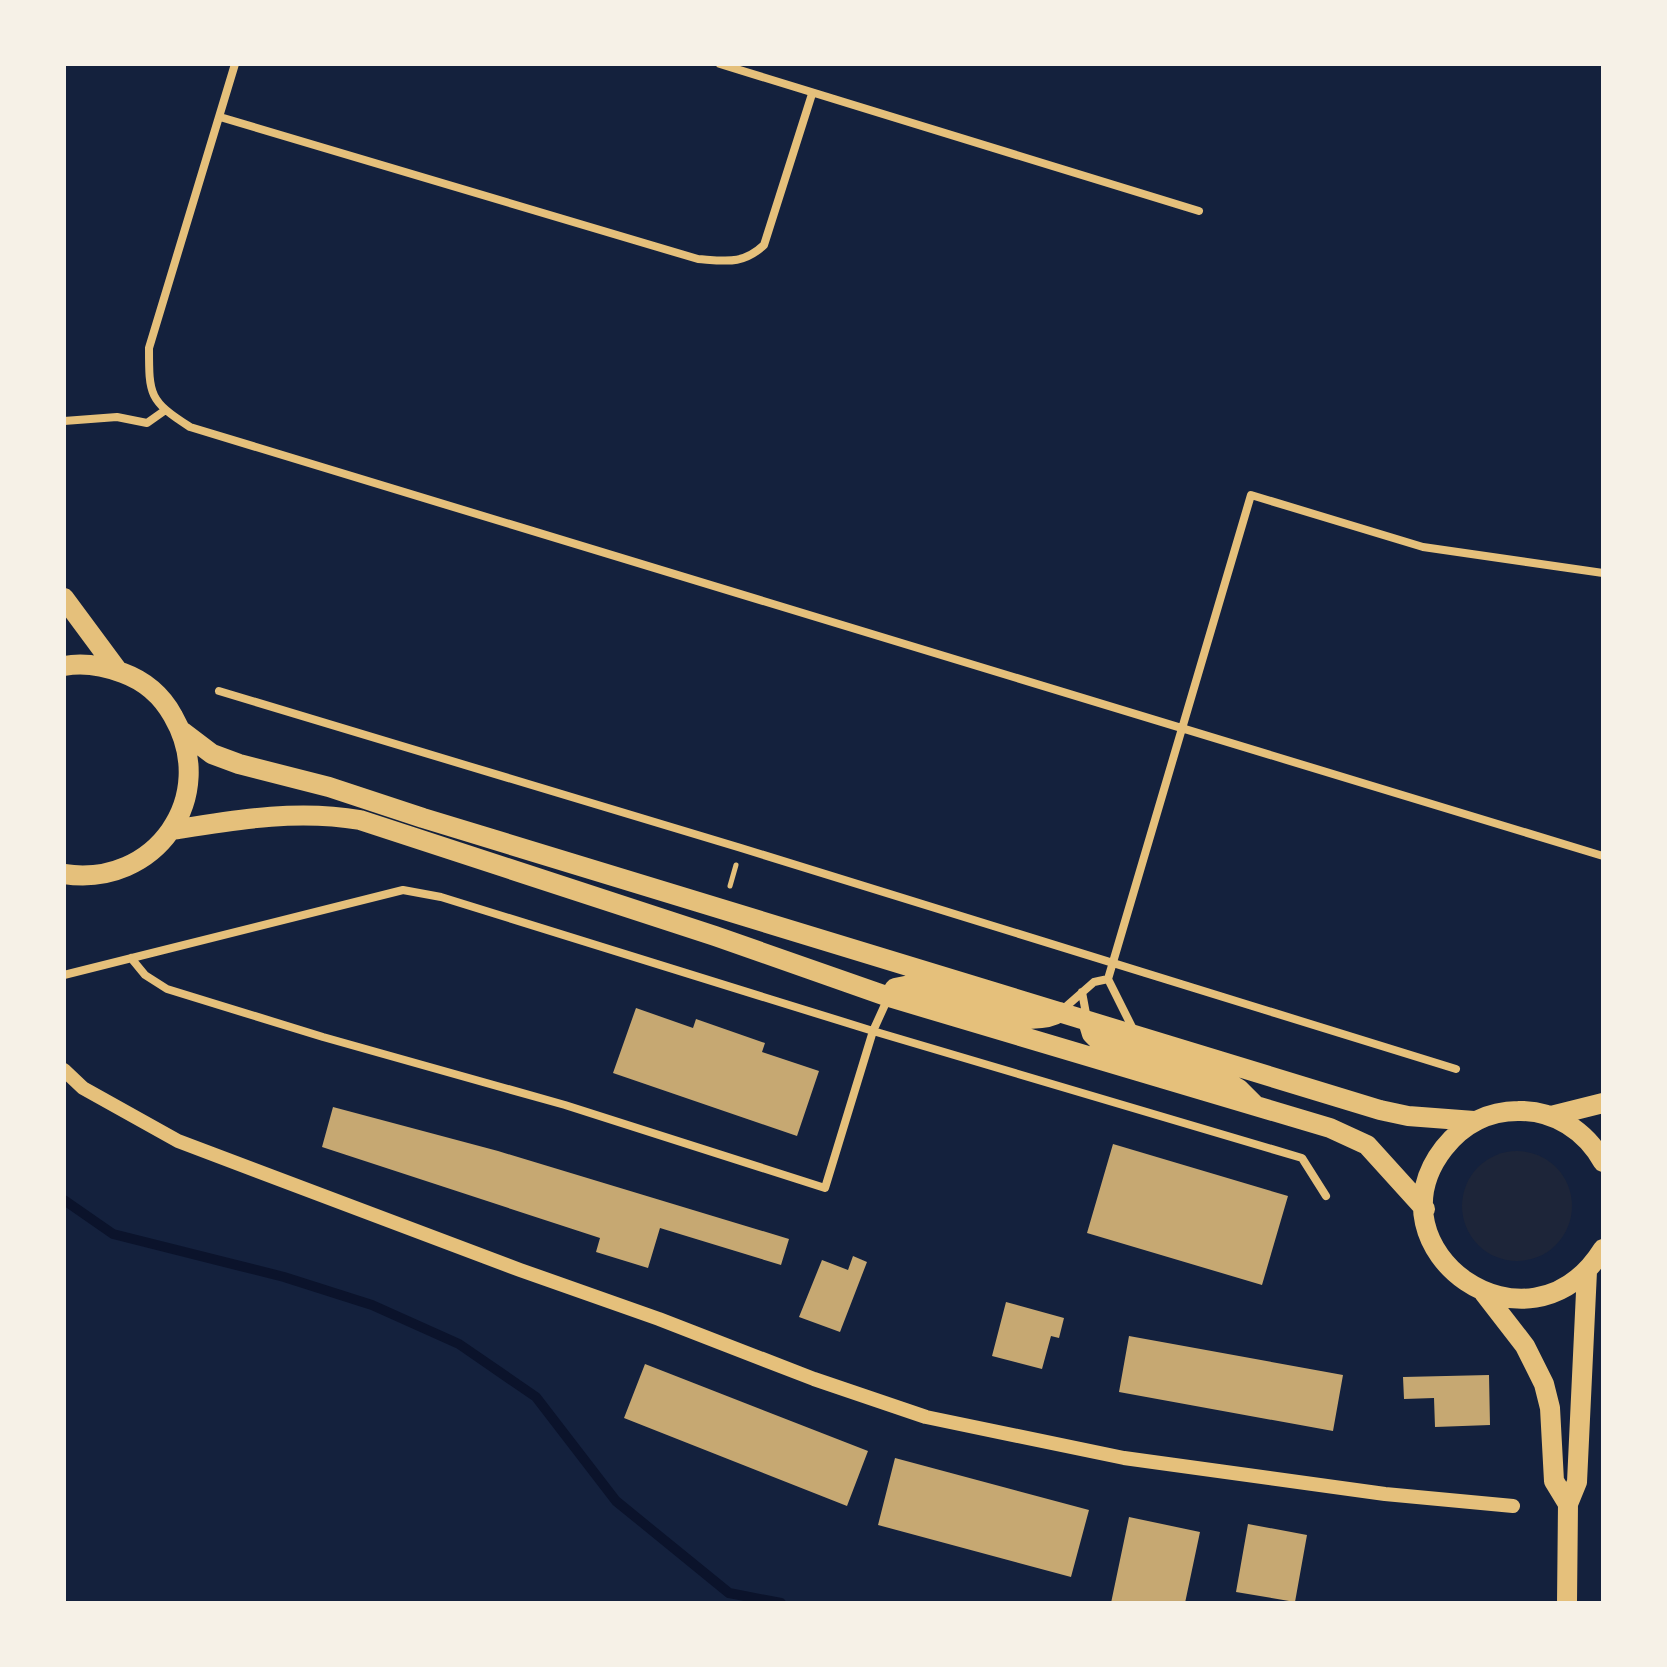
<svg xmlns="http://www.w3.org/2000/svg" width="1667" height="1667" viewBox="0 0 1667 1667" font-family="'PT Sans Narrow',sans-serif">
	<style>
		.green { fill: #1d2539 }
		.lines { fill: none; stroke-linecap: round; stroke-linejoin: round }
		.stream { stroke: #0b132b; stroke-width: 10 }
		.building { fill: #c6a872 }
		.path { stroke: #e5c07b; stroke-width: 5 }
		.minor { stroke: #e5c07b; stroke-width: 8 }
		.tertiary { stroke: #e5c07b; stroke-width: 14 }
		.primary { stroke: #e5c07b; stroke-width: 20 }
	</style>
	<rect width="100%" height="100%" fill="#14213d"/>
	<!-- green -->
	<path class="green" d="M1462 1206a55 55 0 1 1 110 0a55 55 0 1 1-110 0Z"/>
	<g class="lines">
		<!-- stream -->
		<path class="stream" d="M64,1200L113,1234L284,1277L372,1305L459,1344L536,1397L616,1501L729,1593L781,1603"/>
	</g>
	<!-- building -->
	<path class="building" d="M636,1008L693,1028L696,1019L765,1043L762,1052L819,1071L797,1136L613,1073Z
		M333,1107L498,1151L789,1239L781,1265L660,1228L648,1268L596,1252L600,1238L322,1147Z
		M1113,1144L1288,1196L1262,1285L1087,1233Z
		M853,1256L867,1262L840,1332L799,1317L822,1260L848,1270Z
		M1006,1302L1064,1318L1059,1338L1051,1336L1042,1369L992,1356Z
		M1129,1336L1343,1375L1333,1431L1119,1392Z
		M645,1364L868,1451L847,1506L624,1418Z
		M1489,1375L1490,1425L1435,1427L1434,1398L1404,1399L1403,1377Z
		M895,1458L1089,1510L1071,1577L878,1525Z
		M1129,1517L1200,1532L1185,1603H1111Z
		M1248,1524L1307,1535L1295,1602L1236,1592Z"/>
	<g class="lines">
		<!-- path -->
		<path class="path" d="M730,886L736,865"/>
		<!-- minor -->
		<path class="minor" d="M235,64L149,348C149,395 149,401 190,427L1603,856
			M720,64L1199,211
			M220,117L698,259C726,261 743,265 764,245L812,94
			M64,421L117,417L147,423L164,411
			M219,691L741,848L1456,1069
			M131,958L145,975L167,989L323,1037L565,1105L825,1188L873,1031L888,998
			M64,975L403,890L441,897L873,1031L1302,1158L1326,1196
			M1082,992L1087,1019
			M1061,1011L1094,982L1108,979
			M1135,1033L1108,979L1251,495L1423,547L1603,573"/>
		<!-- tertiary -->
		<path class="tertiary" d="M64,1070L83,1088L178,1141L520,1270L659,1319L814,1379L926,1417L1124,1458L1385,1494L1513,1506"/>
		<!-- primary -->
		<path class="primary" d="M64,598L118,671
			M64,666C84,662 104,666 123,673C145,681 162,696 173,716C220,797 155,888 64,874
			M183,732L212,754L239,764L329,787L423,818L1380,1110L1408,1116L1474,1121
			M172,830C235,820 296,809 360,820L715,936L889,997L1330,1128L1367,1145L1425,1209
			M889,997L895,988L910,985C947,996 1027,1034 1060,1012
			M1088,1021L1092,1034L1100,1042L1224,1080L1239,1089L1256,1106
			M1551,1116L1603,1103
			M1603,1162C1586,1131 1554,1110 1518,1111C1489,1111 1463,1124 1444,1148C1365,1249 1528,1368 1603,1249
			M1484,1293L1525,1346L1544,1384L1550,1408L1554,1481L1568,1504
			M1567,1603L1568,1504L1577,1482L1587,1271"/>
	</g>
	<!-- border -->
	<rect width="1667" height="1667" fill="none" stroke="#f6f1e7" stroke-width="132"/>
</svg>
